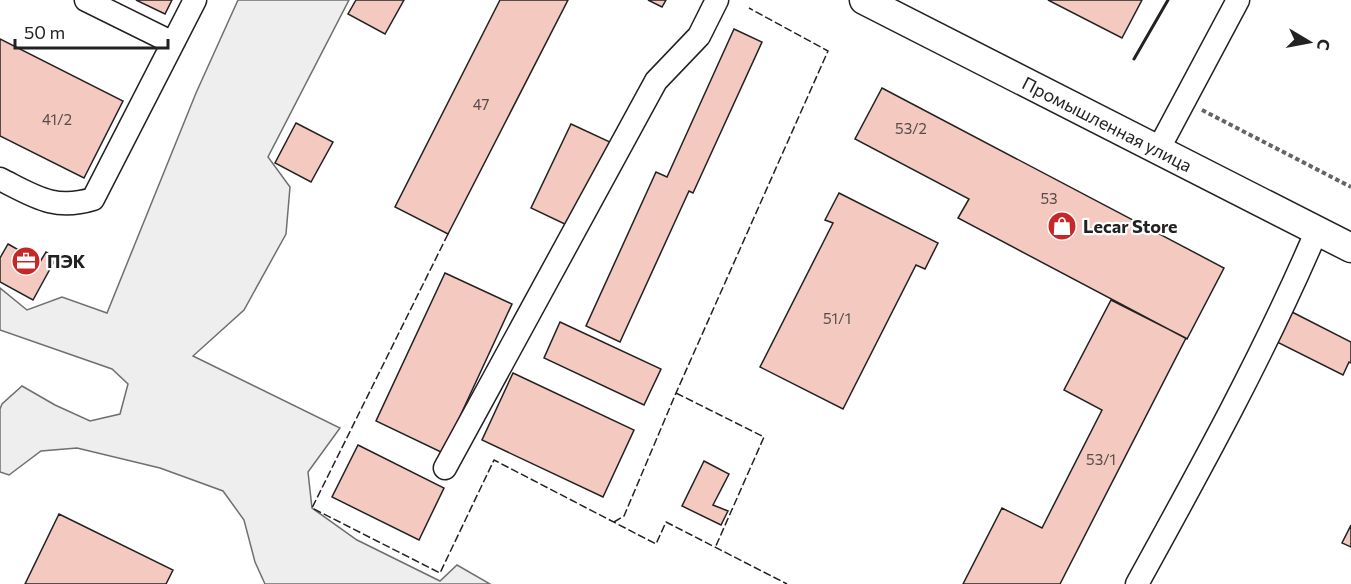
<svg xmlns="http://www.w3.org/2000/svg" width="1351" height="584" viewBox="0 0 1351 584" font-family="Commissioner,sans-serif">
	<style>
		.green { fill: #eee; stroke: #6f6f6f; stroke-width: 1.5 }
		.building { fill: #f3c9c0; stroke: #222; stroke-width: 1.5 }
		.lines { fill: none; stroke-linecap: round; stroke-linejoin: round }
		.minor-casing { stroke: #222; stroke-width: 25 }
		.major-casing { stroke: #222; stroke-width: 31 }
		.path { stroke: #646464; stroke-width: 4; stroke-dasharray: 4.5 3; stroke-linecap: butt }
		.minor { stroke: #fff; stroke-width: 22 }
		.major { stroke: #fff; stroke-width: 28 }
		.fence { stroke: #222; stroke-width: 1.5; stroke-dasharray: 8 3; stroke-linecap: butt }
		.wall { stroke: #222; stroke-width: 3 }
		.labels { text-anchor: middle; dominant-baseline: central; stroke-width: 4.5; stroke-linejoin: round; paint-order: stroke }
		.number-label { font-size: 15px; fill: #564c4a }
		.street-label { font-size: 18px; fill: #222; stroke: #fff }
		.poi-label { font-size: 18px; font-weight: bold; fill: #222; stroke: #fff; text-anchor: start }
	</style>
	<rect width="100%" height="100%" fill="#fff"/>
	<!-- green -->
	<path class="green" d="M238,0H349L268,157L290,187L286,234L244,310L193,356L340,428L308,472L312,508L357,540L440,581L457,565L490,584H265L255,562L244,520L223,491L160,468L77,448L41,451L9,475L0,472V409L2,404L22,386L55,405L90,421L120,414L128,384L112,369L0,330V288L27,310L62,297L107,313L196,93Z"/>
	<!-- building -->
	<path class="building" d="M136,0H172L165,14Z
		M356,0H404L385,34L348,14Z
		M500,0H568L448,234L395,207Z
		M648,0H666L662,7Z
		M1048,0H1142L1122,38Z
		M734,29L762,42L693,193L689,191L620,342L586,326L656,172L667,177Z
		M0,39L123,101L84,178L0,136Z
		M882,88L1224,268L1187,339L958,218L969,199L855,139Z
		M296,123L333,142L311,182L275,163Z
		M571,124L610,142L571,227L531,208Z
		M839,193L938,243L925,269L916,265L843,409L760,367L833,223L825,220Z
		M8,244L40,262L46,252L56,258L33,300L0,282V258Z
		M445,273L512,304L443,453L376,421Z
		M1111,300L1186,338L1060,584H963L1002,508L1042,528L1102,410L1064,390Z
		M1292,312L1351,342V363L1349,362L1343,375L1277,342Z
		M560,322L661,369L644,405L544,358Z
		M513,373L634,430L603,497L482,440Z
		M358,445L444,488L419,540L332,497Z
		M704,461L729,474L713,505L728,511L721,525L682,506Z
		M59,514L173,570L166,584H25Z
		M1351,525V547L1342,543Z"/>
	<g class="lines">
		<!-- minor casing -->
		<g class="minor-casing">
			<path id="minor" d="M86,0L173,43L195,0
				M1158,150L1238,0
				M0,179C34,196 54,211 93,199L173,43
				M445,468L656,81L699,36L717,0
				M1137,584C1201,468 1265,352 1317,230"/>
		</g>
		<!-- major casing -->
		<g class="major-casing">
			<g id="major">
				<path id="s1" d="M864,0L1351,248"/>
			</g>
		</g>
		<!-- path -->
		<path class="path" d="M1202,110L1351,187"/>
		<!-- minor -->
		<use href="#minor" class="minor"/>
		<!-- major -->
		<use href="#major" class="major"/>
		<!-- fence -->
		<path class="fence" d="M448,234L312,508L440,573L494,460L656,544L666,522L787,584
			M676,393L764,437L715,548
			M614,522L624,516L676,393L828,51L749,8"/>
		<!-- wall -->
		<path class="wall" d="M1134,59L1168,0"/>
	</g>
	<!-- icons -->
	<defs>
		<g id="shop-disc" transform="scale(1.5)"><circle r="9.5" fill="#c62828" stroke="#fff"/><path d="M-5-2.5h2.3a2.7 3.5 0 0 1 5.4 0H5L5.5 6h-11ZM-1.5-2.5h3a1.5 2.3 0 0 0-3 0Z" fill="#fff"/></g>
		<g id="office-disc" transform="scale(1.5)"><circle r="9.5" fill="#c62828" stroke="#fff"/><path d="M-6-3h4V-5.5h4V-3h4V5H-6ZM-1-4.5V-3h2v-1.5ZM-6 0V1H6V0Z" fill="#fff"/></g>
	</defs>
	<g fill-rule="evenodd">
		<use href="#shop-disc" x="1062" y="226"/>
		<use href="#office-disc" x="26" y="261"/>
	</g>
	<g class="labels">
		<!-- number labels -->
		<g class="number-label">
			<text x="481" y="104">47</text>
			<text x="57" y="119">41/2</text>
			<text x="911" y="128">53/2</text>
			<text x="1049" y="198">53</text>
			<text x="837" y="318">51/1</text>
			<text x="1101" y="459">53/1</text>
		</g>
		<!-- street labels -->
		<g class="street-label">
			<text stroke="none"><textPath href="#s1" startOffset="273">Промышленная улица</textPath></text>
		</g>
		<!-- poi labels -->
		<g class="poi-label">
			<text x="1083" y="226">Lecar Store</text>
			<text x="47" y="261">ПЭК</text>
		</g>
	</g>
	<!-- north arrow -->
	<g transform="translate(1309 42) rotate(100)" stroke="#ffffff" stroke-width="4.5" paint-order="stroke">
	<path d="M0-4.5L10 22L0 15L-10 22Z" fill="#222222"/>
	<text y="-9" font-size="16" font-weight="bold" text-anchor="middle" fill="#222222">С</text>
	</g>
	<!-- scale -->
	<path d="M15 39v9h153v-9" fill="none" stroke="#222222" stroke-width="3"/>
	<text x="24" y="39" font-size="18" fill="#222222" stroke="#ffffff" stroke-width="4.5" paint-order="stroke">50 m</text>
</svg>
